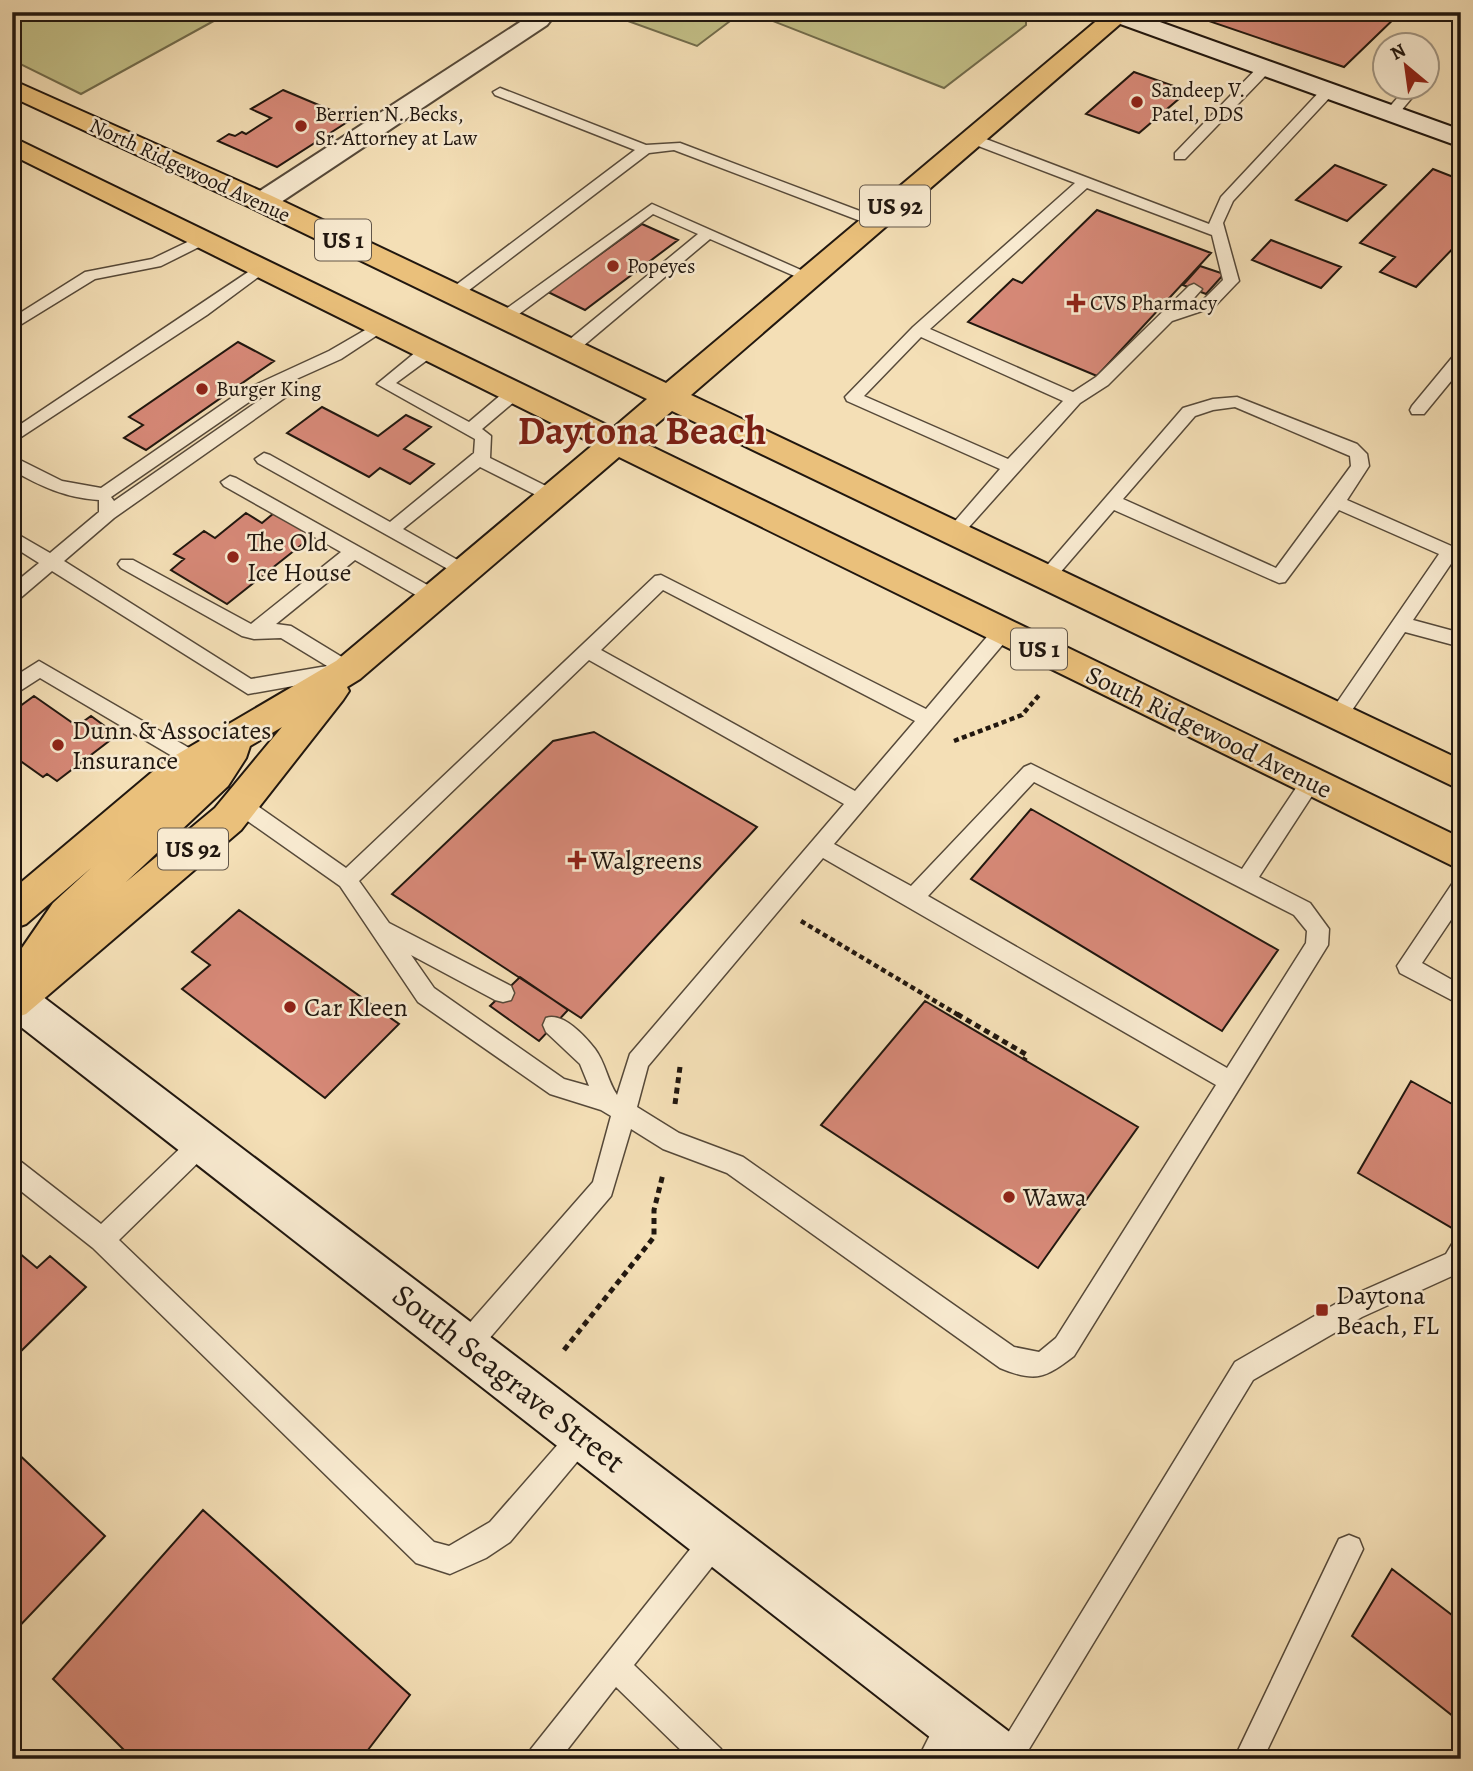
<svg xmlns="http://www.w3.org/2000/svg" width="1473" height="1771" viewBox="0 0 1473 1771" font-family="Alegreya,serif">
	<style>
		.green { fill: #c3c088; stroke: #726c4c; stroke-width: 2 }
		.building { fill: #d78978; stroke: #21170f; stroke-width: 2 }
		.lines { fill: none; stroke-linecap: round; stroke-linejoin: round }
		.lane-casing { stroke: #564939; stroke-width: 3 }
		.street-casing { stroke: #564939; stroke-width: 4 }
		.secondary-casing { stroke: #21170f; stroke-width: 4 }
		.primary-casing { stroke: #21170f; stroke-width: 4 }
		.path-far1 { stroke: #21170f; stroke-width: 4.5; stroke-dasharray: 5 3.5; stroke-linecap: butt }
		.path { stroke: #21170f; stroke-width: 5; stroke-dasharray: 6 4.5; stroke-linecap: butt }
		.lane { fill: #f8ead0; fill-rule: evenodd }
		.street { fill: #f8ead0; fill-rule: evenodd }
		.secondary { fill: #f8ead0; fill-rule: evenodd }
		.primary { fill: #eac07b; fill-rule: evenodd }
		.poi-dot { fill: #8f2418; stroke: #f8ead0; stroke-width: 2.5 }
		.labels { text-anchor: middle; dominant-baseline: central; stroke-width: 5; stroke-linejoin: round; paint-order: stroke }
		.far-poi-label { font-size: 21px; fill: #21170f; stroke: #f8ead0; text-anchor: start }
		.far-street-label { font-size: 21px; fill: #21170f; stroke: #f8ead0 }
		.shield { fill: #f8ead0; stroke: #625649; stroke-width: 2 }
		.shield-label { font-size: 24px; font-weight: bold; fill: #21170f }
		.poi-label { font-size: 26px; fill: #21170f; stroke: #f8ead0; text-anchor: start }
		.street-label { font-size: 26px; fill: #21170f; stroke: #f8ead0 }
		.near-street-label { font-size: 32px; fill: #21170f; stroke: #f8ead0 }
		.town-label { font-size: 40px; font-weight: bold; fill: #7a1f14; stroke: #f8ead0 }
	</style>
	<rect width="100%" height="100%" fill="#f4dfb6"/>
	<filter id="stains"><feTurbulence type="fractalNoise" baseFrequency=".00286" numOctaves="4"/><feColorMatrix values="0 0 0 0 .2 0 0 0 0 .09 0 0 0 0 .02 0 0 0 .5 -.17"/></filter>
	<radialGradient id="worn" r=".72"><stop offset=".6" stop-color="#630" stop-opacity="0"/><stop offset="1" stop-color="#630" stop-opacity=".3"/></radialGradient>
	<!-- green -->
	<path class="green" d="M12,12H230L81,94L12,60Z
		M603,12H742L697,46Z
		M750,12H1025L1026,13V25L944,88Z"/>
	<!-- building -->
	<path class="building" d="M1199,12H1401L1344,67L1194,16Z
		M1134,72L1188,91L1139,133L1086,114Z
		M283,90L352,119L277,167L218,141L229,134L235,136L242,132L246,134L271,118L251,109Z
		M1335,165L1386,185L1347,221L1296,200Z
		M1433,169L1461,180V240L1416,287L1380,272L1395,257L1360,243Z
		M1097,210L1211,253L1097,376L968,322L1013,279L1022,283Z
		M642,224L678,240L585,310L548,292Z
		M1271,240L1341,267L1321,288L1252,260Z
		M1200,266L1224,274L1206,294L1183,285Z
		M238,342L274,361L146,450L124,438L143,425L129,417Z
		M322,407L378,436L406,415L431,427L404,449L434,464L410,484L380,468L369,477L287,433Z
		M1455,473H1461V528H1460Z
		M246,513L262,523L274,513L314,535L227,604L171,570L184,559L174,554L204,531L215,538Z
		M34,696L77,726L91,716L117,735L57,781L47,774L43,777L12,755V712Z
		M594,732L757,827L581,1018L392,894L553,741Z
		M1031,809L1278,950L1222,1031L971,879Z
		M239,910L399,1024L325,1098L182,989L210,965L192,952Z
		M520,977L568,1010L539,1041L490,1006Z
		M925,1001L1138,1127L1038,1268L821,1125Z
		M1411,1081L1461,1109V1211L1452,1228L1358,1173Z
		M12,1247L37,1268L50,1256L86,1287L12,1360Z
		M12,1448L105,1536L12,1634Z
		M203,1510L410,1695L361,1759H133L53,1679Z
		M1392,1569L1461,1622V1705L1454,1717L1352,1636Z"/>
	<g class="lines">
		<!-- lane casing -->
		<g class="lane-casing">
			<path id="lane" d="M1264,65L1271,69L1269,72L1185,159H1175V153L1259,66Z
				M500,88L646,145L680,143L881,219L883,222L881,225H871L674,150L649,153L460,297H448L446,294L448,291L635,150L495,95L493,92Z
				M1327,88L1332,89V95L1233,201L1223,223L1239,281L1236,284L1214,307L1172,321L1108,385L1080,403L961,536H949L946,532L949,528L1000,469L847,401L845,397L913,327L1075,183L968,142V136H978L1209,224L1221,197L1322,89ZM1087,188L1212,235L1223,280L1202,301L1187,306L1202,289L1194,284L1189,286L1096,377L1073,392L930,329ZM921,337L1063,401L1008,459L864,396Z
				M1406,88H1420L1395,118H1385V112Z
				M652,204L819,278L816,281H806L710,239L576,352H564L562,348L564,344L698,234L653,214L511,320H499L497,317L499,314Z
				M202,235L210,240L207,243L161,266L95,279L12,330V318L85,272L152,259Z
				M260,264L265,266L268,269L265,272L207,315L12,443V430Z
				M379,322L387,327L385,330L341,359L292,381L298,386L296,390L114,518L64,561L251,679L327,666L281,638L254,639L242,636L121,568L118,564L121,560H133L251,624L341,552L224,486L221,482L230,476L236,478L440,592L443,597L440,602H428L355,560L276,624L291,626L355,665L358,670L355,675L248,694L52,571L18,600L12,601V585L39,563L12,546V531L50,553L99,512V500C66,498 40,486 12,470V456L62,481L101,488L240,392L329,351ZM274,390L114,501L111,497L252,400Z
				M428,346L434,347L436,351L434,355L396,383L469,422L509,388H521L523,392L521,396L482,429L491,436L490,458L560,493L563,497L554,503L548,501L480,467L403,529L470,567L473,572L470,577L464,578L258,463L255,459L264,453L270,455L390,522L474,453L475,439L377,384L422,347Z
				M1461,353V369L1424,414H1412L1410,410L1412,406L1455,354Z
				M1237,397L1357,444L1367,454L1369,466L1347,500L1456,548L1459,552L1413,620L1461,633V647L1405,632L1344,722L1337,724L1330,722L1327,717L1439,554L1339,510L1285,582L1279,583L1114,510L1052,582H1040L1037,577L1183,408L1213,399ZM1235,407L1350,456L1351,466L1276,568L1123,499L1195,416L1213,410Z
				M661,575L926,709L996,626H1010L1012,631L1010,636L834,844L911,886L1024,767L1031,764L1242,869L1304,776L1311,774L1318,776L1321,782L1259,877L1310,903L1329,929L1328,945L1074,1356C1045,1378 1036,1383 1000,1368L727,1173L663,1149L631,1129L611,1196L476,1354L467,1357L458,1354L454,1345L458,1336L593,1182L611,1116L601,1110L550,1094L418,1002L340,886L232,810L229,804L232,798L239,796L246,798L346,868L655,576ZM663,590L915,721L855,791L601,650ZM589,660L844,804L630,1054L617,1095C608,1082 605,1062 595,1049C585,1036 563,1012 546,1018L543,1025L546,1032L580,1064L589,1086L564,1079L434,988L411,955L495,1000L503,1002L511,1000L514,993L511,986L389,923L359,881ZM1034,782L1294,915L1307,931L1306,943L1227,1068L928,896ZM823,858L1216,1085L1056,1338L1039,1352L1014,1347L743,1157L679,1133L637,1107L648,1066Z
				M39,661L203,756L206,761L203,766L196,769L189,766L40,678L12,696V678Z
				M1461,878V905L1422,963L1461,985V1005L1400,973L1397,966L1454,881Z
				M202,1132L210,1135L214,1143L210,1151L119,1240L434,1542L449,1546L490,1522L574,1426L583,1422L592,1426L596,1435L592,1444L510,1542L486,1558L450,1574L416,1563L93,1248L12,1184V1158L20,1161L101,1224L194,1135Z
				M1461,1241V1272L1362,1317L1253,1380L1023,1759H992L1235,1362L1344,1299L1446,1254L1452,1244Z
				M717,1525L727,1528L730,1538L727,1548L634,1665L721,1749L725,1759H690L616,1687L560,1759H527L531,1749L707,1528Z
				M1349,1535L1359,1539L1363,1549L1263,1759H1234L1339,1539Z
				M952,1707L962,1711L966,1721L948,1759H918L942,1711Z"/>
		</g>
		<!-- street casing -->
		<g class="street-casing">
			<path id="street" d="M539,13L547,15L551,20L547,25L272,208L262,210L252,208L249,202L252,196L531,15Z"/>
		</g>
		<!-- secondary casing -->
		<g class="secondary-casing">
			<path id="secondary" d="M1097,12H1132L1461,130V147L1101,17Z
				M16,982L30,987L1020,1740L1028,1759H958L12,1020V983Z"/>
		</g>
		<!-- primary casing -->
		<g class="primary-casing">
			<path id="primary" d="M1107,12H1134L691,395L1461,760V790L672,411L638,440L1461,838V870L619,457L360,679L347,687L349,691L343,700L241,830L26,1014L12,1019L13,961L53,903L91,868L26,924L12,929V890L164,762L336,661L594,444L12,155V137L613,428L647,399L252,208L12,97V80L272,196L666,383ZM282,727L215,808L126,882L228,786L246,758L250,746Z"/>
		</g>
		<!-- path-far1 -->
		<path class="path-far1" d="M954,741L1022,715L1040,694
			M801,921L960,1016"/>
		<!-- path -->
		<path class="path" d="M957,1014L1027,1055L1024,1060
			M675,1104L680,1067
			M564,1350L654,1237V1210L663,1174"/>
		<!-- lane -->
		<use href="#lane" class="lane"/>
		<!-- street -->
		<use href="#street" class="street"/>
		<!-- secondary -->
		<use href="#secondary" class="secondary"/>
		<!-- primary -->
		<use href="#primary" class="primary"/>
	</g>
	<!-- markers -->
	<g class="poi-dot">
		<circle cx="1137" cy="102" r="7"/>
		<circle cx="301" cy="126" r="7"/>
		<circle cx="613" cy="266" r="7"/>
		<path d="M1072.5 292.5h7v7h7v7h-7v7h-7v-7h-7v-7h7z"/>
		<circle cx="202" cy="389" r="7"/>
		<circle cx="233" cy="557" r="7"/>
		<circle cx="58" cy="745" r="7"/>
		<path d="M573.5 849.5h7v7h7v7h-7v7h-7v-7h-7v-7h7z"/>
		<circle cx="290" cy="1007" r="7"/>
		<circle cx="1009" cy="1197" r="7"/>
		<rect x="1315" y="1303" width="14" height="14" rx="3.5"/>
	</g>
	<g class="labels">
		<!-- far-poi labels -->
		<g class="far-poi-label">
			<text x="1151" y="90">Sandeep V.<tspan x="1151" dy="24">Patel, DDS</tspan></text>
			<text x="315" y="114">Berrien N. Becks,<tspan x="315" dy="24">Sr. Attorney at Law</tspan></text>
			<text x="627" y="266">Popeyes</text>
			<text x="1090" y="303">CVS Pharmacy</text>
			<text x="216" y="389">Burger King</text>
		</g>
		<!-- far-street labels -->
		<g class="far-street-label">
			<text transform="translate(190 170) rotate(25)">North Ridgewood Avenue</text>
		</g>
		<!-- shield labels -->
		<g class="shield">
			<rect x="860" y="185.5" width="70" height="41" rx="5"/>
			<rect x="315" y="219.5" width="56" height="41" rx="5"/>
			<rect x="1011" y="628.5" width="56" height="41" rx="5"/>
			<rect x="158" y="828.5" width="70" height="41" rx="5"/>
		</g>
		<g class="shield-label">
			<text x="895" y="206">US 92</text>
			<text x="343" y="240">US 1</text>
			<text x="1039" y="649">US 1</text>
			<text x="193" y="849">US 92</text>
		</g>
		<!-- poi labels -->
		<g class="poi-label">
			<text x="247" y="542">The Old<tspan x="247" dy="30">Ice House</tspan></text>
			<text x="72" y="730">Dunn &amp; Associates<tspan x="72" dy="30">Insurance</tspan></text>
			<text x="591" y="860">Walgreens</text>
			<text x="304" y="1007">Car Kleen</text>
			<text x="1023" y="1197">Wawa</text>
			<text x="1336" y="1295">Daytona<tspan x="1336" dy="30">Beach, FL</tspan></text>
		</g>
		<!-- street labels -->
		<g class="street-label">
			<text transform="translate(1209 732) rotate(26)">South Ridgewood Avenue</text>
		</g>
		<!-- near-street labels -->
		<g class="near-street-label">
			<text transform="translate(509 1378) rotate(38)">South Seagrave Street</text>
		</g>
		<!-- town labels -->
		<g class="town-label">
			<text x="642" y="430">Daytona Beach</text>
		</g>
	</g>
	<!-- margin -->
	<rect width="1473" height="1771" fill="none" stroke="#f4dfb6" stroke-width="42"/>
	<rect x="14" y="14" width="1445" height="1743" fill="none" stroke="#21170f" stroke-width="3.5"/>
	<rect x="21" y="21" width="1431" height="1729" fill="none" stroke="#21170f" stroke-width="2"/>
	<!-- north arrow -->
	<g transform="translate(1406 66) rotate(331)"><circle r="33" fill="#f8ead0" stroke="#a29683" stroke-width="2"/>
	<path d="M0-5L12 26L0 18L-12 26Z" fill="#8f2418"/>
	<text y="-10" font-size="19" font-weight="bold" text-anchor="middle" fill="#21170f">N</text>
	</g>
	<rect width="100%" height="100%" filter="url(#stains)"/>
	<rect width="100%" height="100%" fill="url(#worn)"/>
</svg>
